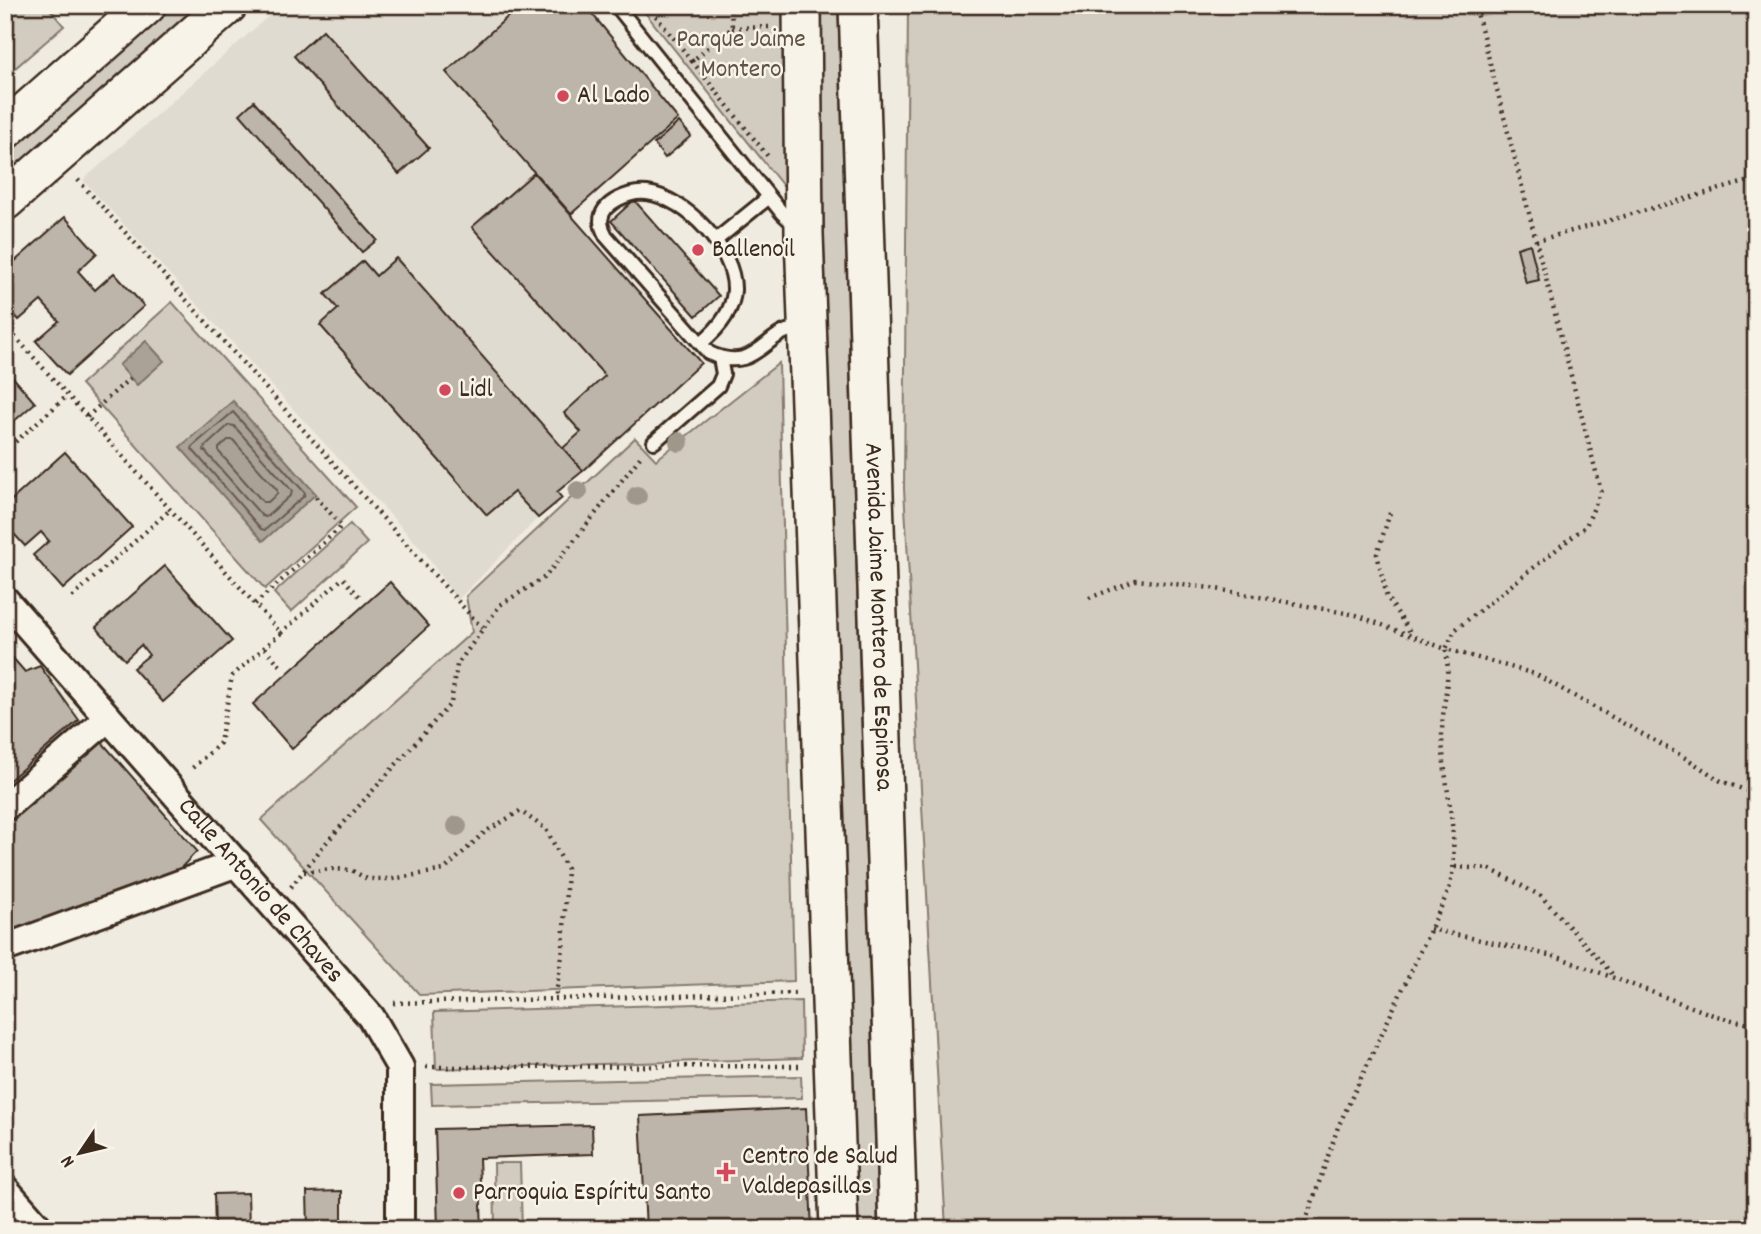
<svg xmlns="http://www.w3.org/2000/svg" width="1761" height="1234" viewBox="0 0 1761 1234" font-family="Dekko,sans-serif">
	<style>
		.built { fill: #e0dbd0 }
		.green { fill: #d1cbc0; stroke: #867a6f; stroke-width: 2 }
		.water { fill: #aaa296; stroke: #7e7266; stroke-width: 2 }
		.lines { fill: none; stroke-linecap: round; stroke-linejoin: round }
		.shore { stroke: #675a4e; stroke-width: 2 }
		.building { fill: #bdb5aa; stroke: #3b2a1e; stroke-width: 2 }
		.lane-casing { stroke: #3b2a1e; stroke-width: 18 }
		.street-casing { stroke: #3b2a1e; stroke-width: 32 }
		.secondary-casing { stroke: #3b2a1e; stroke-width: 42 }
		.path { stroke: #3b2a1e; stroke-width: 4.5; stroke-dasharray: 2 5; stroke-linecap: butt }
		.lane { stroke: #f7f3e8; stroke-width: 12 }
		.street { stroke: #f7f3e8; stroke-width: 26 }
		.secondary { stroke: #f7f3e8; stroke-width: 37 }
		.tree { fill: #a0978b }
		.poi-dot { fill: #d1495b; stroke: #f7f3e8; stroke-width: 2.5 }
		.labels { text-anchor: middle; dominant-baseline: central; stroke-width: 5; stroke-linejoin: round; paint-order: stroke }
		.park-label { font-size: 26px; fill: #605246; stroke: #f7f3e8 }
		.poi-label { font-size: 26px; fill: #3b2a1e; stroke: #f7f3e8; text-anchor: start }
		.street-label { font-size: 26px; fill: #3b2a1e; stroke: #f7f3e8 }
	</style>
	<rect width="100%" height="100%" fill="#efebe0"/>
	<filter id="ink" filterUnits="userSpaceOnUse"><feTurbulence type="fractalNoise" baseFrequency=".0143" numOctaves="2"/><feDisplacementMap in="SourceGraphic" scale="14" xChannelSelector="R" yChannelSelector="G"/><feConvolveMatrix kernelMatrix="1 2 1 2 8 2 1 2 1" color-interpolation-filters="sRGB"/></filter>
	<g filter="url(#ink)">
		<!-- built -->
		<path class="built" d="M281,5H585L678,119L570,215L701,363L558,492L562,498L538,518L457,601L426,554L83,180Z"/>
		<!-- green -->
		<path class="green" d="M5,5H46L64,26L14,69L5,58Z
			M169,5H203L5,179V150Z
			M639,5H788L795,201Z
			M816,5H838L878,1229H857Z
			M908,5H1756V1229H946L904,489Z
			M172,302L356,507L265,589L81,384Z
			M779,363L794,981L420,995L261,820L472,632L466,596L635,438L656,460Z
			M350,524L367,543L291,612L274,593Z
			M801,1001L802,1058L436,1069L434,1012Z
			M801,1076L802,1098L432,1105L431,1084Z
			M494,1163H520L522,1229H495Z"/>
		<!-- water -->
		<path class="water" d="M146,341L164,361L137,385L119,365Z
			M233,401L316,494L263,541L180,447Z"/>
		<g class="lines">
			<!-- shore -->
			<path class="shore" d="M233,412L305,493L304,496L265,530L261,529L192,449L193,446Z
				M229,425L234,426L292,491L291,495L266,517L262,516L204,450L205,447Z
				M228,440H233L277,490V494L268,502H263L219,452V448Z"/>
		</g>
		<!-- building -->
		<path class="building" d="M521,5H585L678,119L571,214L446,72Z
			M323,30L429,148L399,174L294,56Z
			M254,101L377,240L362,252L240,114Z
			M679,122L691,136L665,158L654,144Z
			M534,173L701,363L583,471L563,448L581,432L564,413L605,376L472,227Z
			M634,200L719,296L696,316L611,221Z
			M65,217L97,253L78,271L95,290L114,273L144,306L67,375L36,341L59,321L41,301L19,320L5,304V270Z
			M1530,244L1539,280L1526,283L1517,248Z
			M396,258L583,471L557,492L562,498L538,518L514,492L487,515L320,325L338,309L325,294L363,261L376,276Z
			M5,368L35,403L5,429Z
			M65,452L132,527L63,589L33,555L49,541L41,532L25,546L5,524V506Z
			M165,566L232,641L163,702L133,668L149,655L141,645L125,660L96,627Z
			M390,582L429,626L292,749L253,704Z
			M5,649L25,672L40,666L79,720L5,784Z
			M100,740L197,851L176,873L5,936V824Z
			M806,1108L812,1229H646L640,1116Z
			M592,1125L593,1154L479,1158L482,1229H438L435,1129Z
			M342,1191V1229H308L307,1192Z
			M248,1193L249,1229H215L214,1194Z"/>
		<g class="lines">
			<!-- lane casing -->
			<g class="lane-casing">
				<path id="lane" d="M616,5L782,213L797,227
					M716,240L769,197
					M701,343C717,330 733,313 734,290C735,250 686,198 647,193C631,191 601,202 601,221C601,227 604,232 606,236L709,353C759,377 766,325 803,329
					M654,442L718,386L723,374L720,358"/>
			</g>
			<!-- street casing -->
			<g class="street-casing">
				<g id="street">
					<path id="s1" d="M5,600L371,1017L400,1067V1229"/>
					<path d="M5,807L108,718"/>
					<path d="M5,948L237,863"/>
					<path d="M5,1189L40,1229"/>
				</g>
			</g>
			<!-- secondary casing -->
			<g class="secondary-casing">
				<g id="secondary">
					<path d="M802,5L804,234L839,1229"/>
					<path id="s2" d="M858,5L898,1229"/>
					<path d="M5,130L147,5"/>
					<path d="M5,201L228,5"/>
				</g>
			</g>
			<!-- path -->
			<path class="path" d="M647,5L692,61L732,28L731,5
				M1754,5L1756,11
				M732,28L771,27
				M692,61L770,159
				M78,180L483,629
				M1536,241L1756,179
				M10,331L281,633L232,676L220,743L189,771
				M87,417L130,378
				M5,451L67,396
				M1390,513L1377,554L1387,597L1412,635
				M72,597L170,510
				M1089,598L1136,580L1211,588L1356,615L1446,649L1455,630L1586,526L1601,491L1475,5
				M255,604L342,526L315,496
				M281,633L343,578L361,598
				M265,648L283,669
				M1455,867L1490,869L1541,896L1615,977
				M304,872L332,869L351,870L367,879H392L444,870L485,832L520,811L546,829L567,869L563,949L555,999
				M291,887L325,844L451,703L457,665L500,605L545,577L642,455
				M1430,929L1558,957L1713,1015L1756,1026
				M394,1003L798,993
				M426,1067L802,1066
				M1303,1229L1338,1127L1449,890C1462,839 1443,786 1442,735C1442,705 1451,679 1446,649L1535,674L1689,760L1721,781L1756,794"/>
			<!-- lane -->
			<use href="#lane" class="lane"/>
			<!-- street -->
			<use href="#street" class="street"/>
			<!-- secondary -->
			<use href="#secondary" class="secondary"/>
		</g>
		<!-- trees -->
		<g class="tree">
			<circle cx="679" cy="442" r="10"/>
			<circle cx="578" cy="491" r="10"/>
			<circle cx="637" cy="496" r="10"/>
			<circle cx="457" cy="826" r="10"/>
		</g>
	</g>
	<!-- markers -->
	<g class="poi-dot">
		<circle cx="563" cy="96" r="7"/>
		<circle cx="698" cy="250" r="7"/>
		<circle cx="445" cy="390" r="7"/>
		<path d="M722.5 1161.5h7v7h7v7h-7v7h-7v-7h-7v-7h7z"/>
		<circle cx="459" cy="1193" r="7"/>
	</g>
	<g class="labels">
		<!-- park labels -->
		<g class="park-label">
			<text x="741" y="40">Parque Jaime<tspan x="741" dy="30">Montero</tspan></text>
		</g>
		<!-- poi labels -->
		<g class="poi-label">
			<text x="577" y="96">Al Lado</text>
			<text x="712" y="250">Ballenoil</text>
			<text x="459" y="390">Lidl</text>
			<text x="742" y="1157">Centro de Salud<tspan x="742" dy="30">Valdepasillas</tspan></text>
			<text x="473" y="1193">Parroquia Espíritu Santo</text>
		</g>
		<!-- street labels -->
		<g class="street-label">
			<text stroke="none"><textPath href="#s2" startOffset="612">Avenida Jaime Montero de Espinosa</textPath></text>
			<text stroke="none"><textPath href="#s1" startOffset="387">Calle Antonio de Chaves</textPath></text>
		</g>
	</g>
	<!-- margin -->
	<rect width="1761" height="1234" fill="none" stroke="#f7f3e8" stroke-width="28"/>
	<rect x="14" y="14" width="1733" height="1206" fill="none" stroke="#3b2a1e" stroke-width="2.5" filter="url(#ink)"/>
	<!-- north arrow -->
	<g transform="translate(80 1153) rotate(235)" stroke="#f7f3e8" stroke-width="5" paint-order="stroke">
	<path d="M0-5L12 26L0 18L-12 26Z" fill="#3b2a1e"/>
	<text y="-10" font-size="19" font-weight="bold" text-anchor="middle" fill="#3b2a1e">N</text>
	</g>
</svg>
